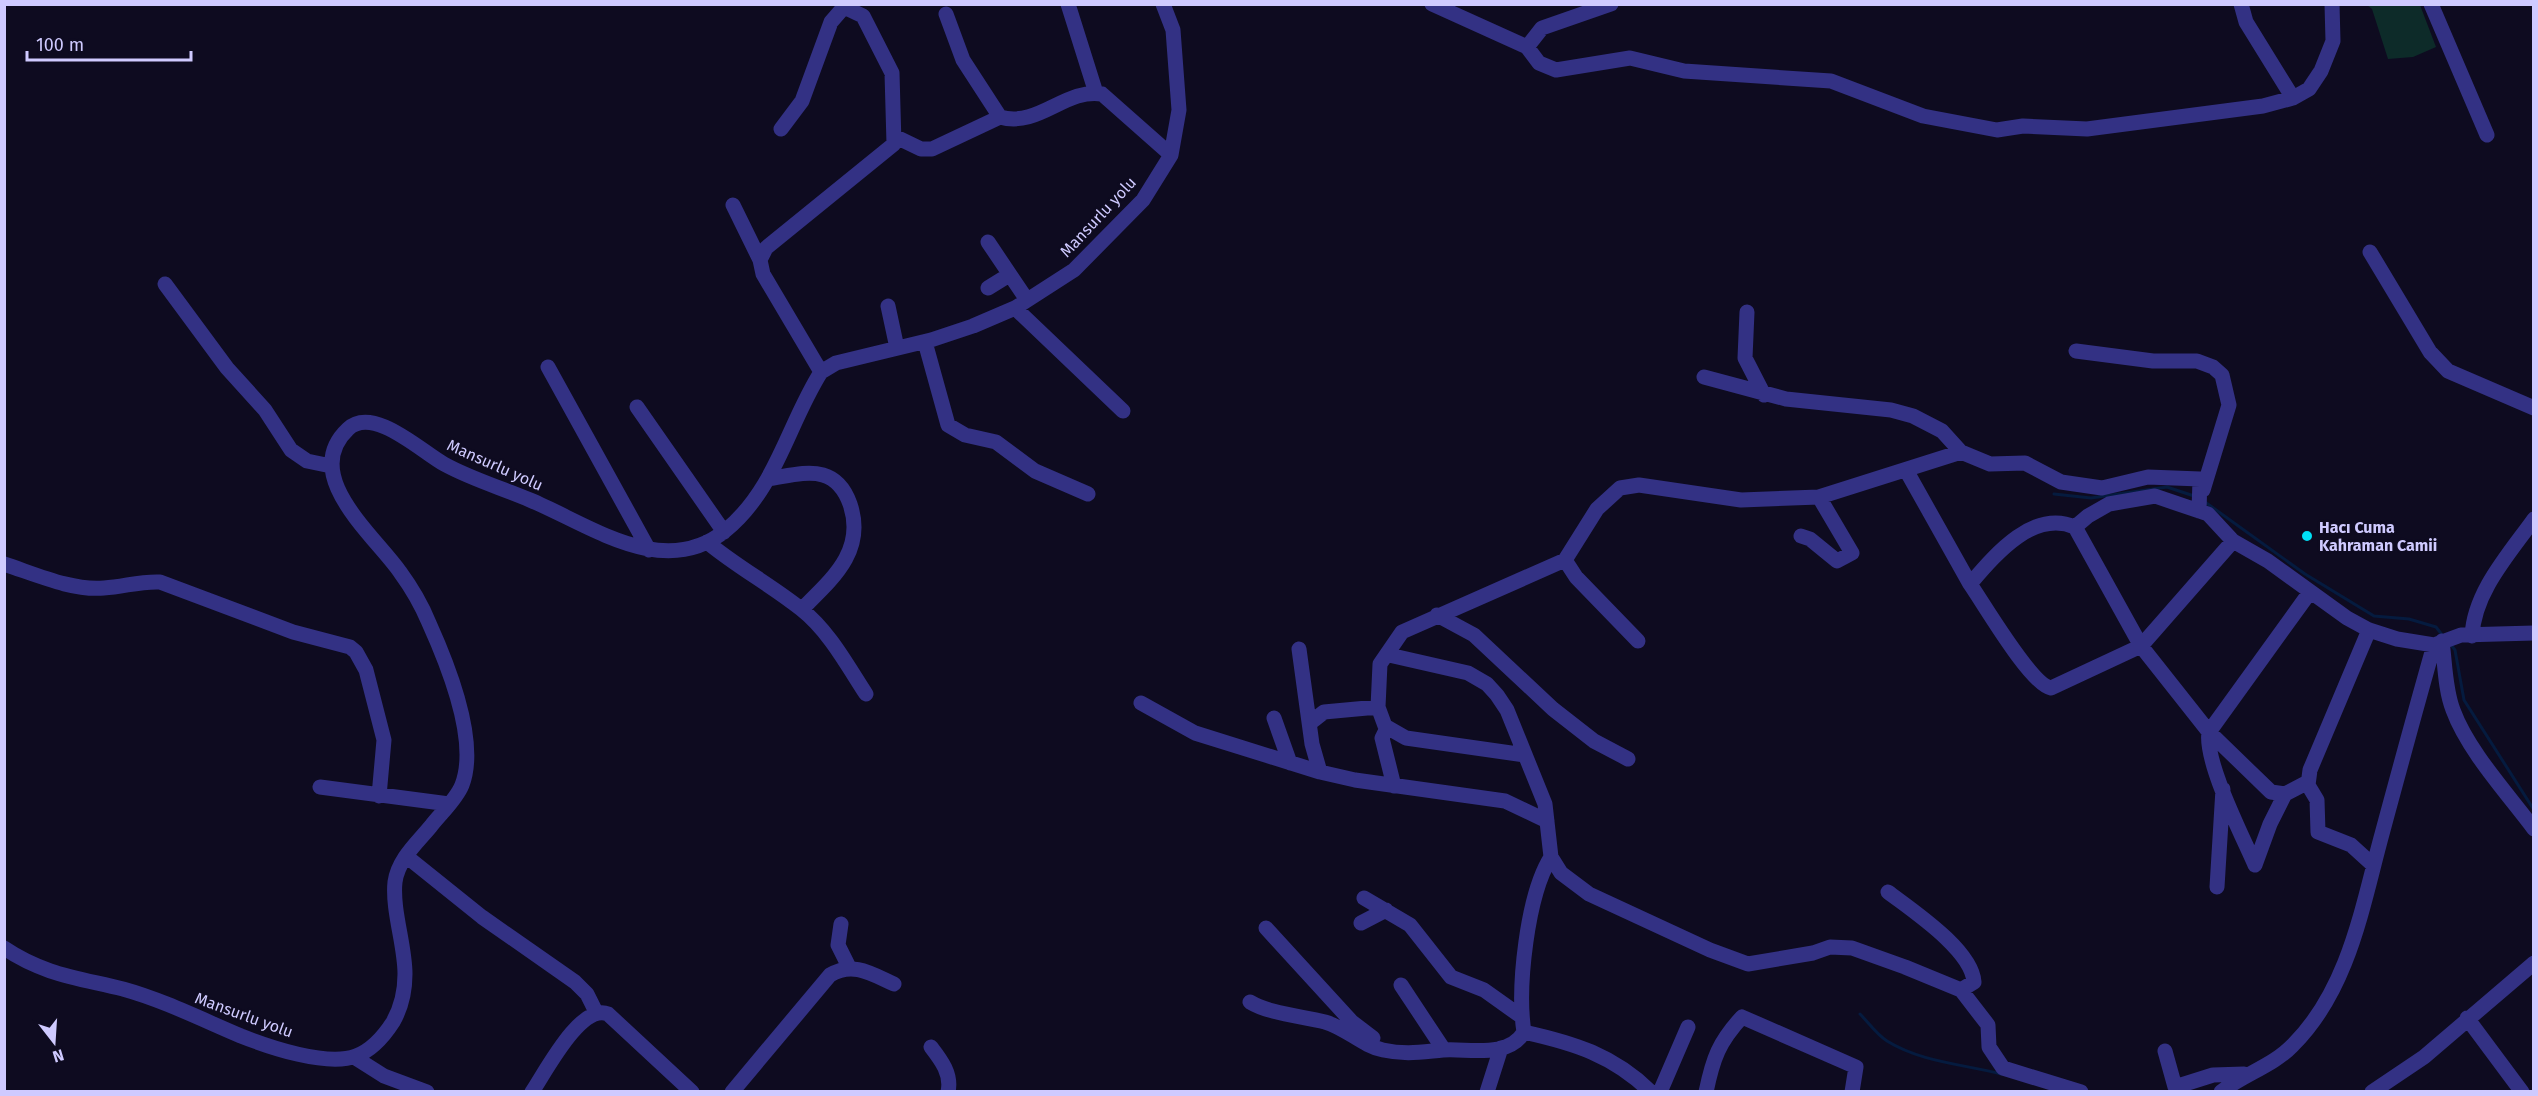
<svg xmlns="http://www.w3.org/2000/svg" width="2538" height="1096" viewBox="0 0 2538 1096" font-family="'Fira Sans',sans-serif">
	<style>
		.green { fill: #0d2b29 }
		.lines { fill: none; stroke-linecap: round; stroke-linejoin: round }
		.stream { stroke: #051b3f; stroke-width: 3 }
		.minor { stroke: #333184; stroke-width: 15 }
		.poi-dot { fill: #00dff5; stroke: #0e0b20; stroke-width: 2 }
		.labels { text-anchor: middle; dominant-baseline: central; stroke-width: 4.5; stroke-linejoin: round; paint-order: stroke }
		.street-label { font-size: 16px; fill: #cfcaff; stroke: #0e0b20 }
		.poi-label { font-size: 16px; font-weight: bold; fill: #cfcaff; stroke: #0e0b20; text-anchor: start }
	</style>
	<rect width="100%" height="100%" fill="#0e0b20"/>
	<!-- green -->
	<path class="green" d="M2367,5H2420L2436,47L2413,57L2388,59L2372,9Z"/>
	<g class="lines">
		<!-- stream -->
		<path class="stream" d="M2054,494L2091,498L2167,487L2194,496
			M2205,502L2305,574L2374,616L2409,619L2436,627L2443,636
			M2451,645L2455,650L2464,700L2534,810
			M1860,1014C1868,1022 1877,1035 1887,1041C1921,1062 1962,1064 2001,1074"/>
		<!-- minor -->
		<path class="minor" d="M1068,4L1096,93
			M1432,4L1527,47
			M1611,4L1542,28L1527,47L1539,63L1556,70L1630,58L1684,71L1831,81L1923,116L1997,130L2023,126L2087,129L2263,106L2293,98L2309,89L2321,71L2333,41L2332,4
			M2241,4L2246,22L2293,98
			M2431,4L2487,135
			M946,14L963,60L1000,117C1039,128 1065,88 1102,94L1171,155
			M781,129L802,101L831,22L844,7L863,16L892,73L894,144L766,248L760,260L763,274L821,372
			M894,136L921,149H932L1000,117
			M733,205L760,260
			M988,242L1027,300
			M2370,252L2430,352L2448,371L2534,408
			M165,284L227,368L265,410L291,450L307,461L331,466
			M988,288L1009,275
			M888,306L897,348
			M1015,308L1123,411
			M1747,312L1745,358L1764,395
			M925,342L948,425L965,435L996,442L1035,471L1088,494
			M2076,351L2153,361H2197L2213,367L2222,375L2229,405L2203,490
			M548,367L649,550
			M1704,377L1786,399L1891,410L1913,416L1942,431L1961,452
			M637,407L724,532
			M1906,470L1970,584
			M768,479C784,477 806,470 823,475C837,479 845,490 850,504C866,551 832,579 802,609
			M2075,527L2141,646L2209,732L2271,792L2285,794L2308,782
			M1801,536L1810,539L1837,561L1852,553L1819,497
			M2233,541L2141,646L2051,688C2031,685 1984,604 1970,584C1995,555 2033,509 2075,527L2088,516L2109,504L2155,496L2208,514L2233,541L2268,561L2347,618L2369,630L2397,639L2434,645L2461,635L2534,633
			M707,542C737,567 771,585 801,609C829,631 847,665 866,694
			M1565,560L1576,577L1638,641
			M4,564C35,574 72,591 104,588C124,587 139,581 160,582L293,632L350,647L356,652L366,670L384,740L379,796
			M1437,615L1474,635L1553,709L1594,741L1628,759
			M2369,630L2310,770L2308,785L2317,800L2318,832L2351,845L2373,865
			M2472,636C2474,592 2509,554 2534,519
			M2442,641C2445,663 2445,690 2453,710C2468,751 2508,794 2534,829
			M1299,649L1312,744L1320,772
			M1389,655L1468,673L1487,684L1497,695L1507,710L1545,804L1551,857L1561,873L1589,894L1710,950L1748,964L1813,953L1830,947L1852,948L1905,967L1961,990L1988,1025L1989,1047L2003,1068L2081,1092
			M1141,703L1195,733L1320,772L1355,780L1505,801L1547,821
			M1274,718L1290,763
			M1310,723L1324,712L1378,707
			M1387,728L1382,738L1394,786
			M1525,755L1406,738L1385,726L1378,707L1380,664L1402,632L1565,560L1597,509L1620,488L1639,485L1741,500L1819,497L1961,452L1990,464L2025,463L2061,482L2102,488L2148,477L2200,479L2199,511
			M320,787L449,804
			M406,856L482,917L575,982L587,994L596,1012
			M1551,857C1527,895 1517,988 1524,1032C1574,1043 1613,1055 1651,1092
			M2255,865C2242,835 2204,761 2209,732L2310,592
			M2255,865L2270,824L2285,794
			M2217,887L2223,789
			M1888,892C1913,911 1972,950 1974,982L1961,990
			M1364,898L1410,925L1451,977L1484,990L1522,1017
			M1361,923L1386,910
			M841,924L838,945L849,967
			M1266,928L1352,1022L1373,1038
			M4,948C44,975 79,978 123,989C163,1000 203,1020 241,1036C269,1047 327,1067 356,1056C372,1050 384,1036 393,1022C401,1008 405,991 405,974C405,945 392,910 395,882C398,859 418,842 431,826C441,813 456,800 462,785C479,741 448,665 429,623C422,606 411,587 400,572C375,536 299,475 348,429C373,405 422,452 444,464C471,479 502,488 530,500C590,525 664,581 726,530C776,489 788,424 821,372L836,363L931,340L973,326L1015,308L1074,270L1143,200L1171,155L1179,110L1173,30L1163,4
			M1401,985L1444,1050
			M1250,1002C1270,1014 1302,1016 1325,1022C1346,1028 1363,1046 1383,1050C1406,1055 1421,1052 1443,1050C1468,1048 1508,1059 1524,1032
			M2467,1018L2522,1092
			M931,1047C941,1060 952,1074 948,1092
			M2165,1051L2175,1087L2213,1075L2244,1074
			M354,1057L384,1076L427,1092
			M532,1092C546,1071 581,1003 608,1014L692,1092
			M732,1092L830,975C853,961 872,974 894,984
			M1487,1092L1501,1048
			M1660,1092L1688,1027
			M1706,1092C1713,1058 1719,1042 1742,1017L1856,1067L1852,1092
			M2221,1092C2244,1074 2273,1066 2293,1045C2349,989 2362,907 2382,834C2399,771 2416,708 2434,645
			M2372,1092L2424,1057L2534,963"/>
	</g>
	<!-- markers -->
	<circle class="poi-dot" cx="2307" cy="536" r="6"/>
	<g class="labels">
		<!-- street labels -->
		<g class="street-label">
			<text transform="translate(1098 217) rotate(-47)">Mansurlu yolu</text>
			<text transform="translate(495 465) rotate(24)">Mansurlu yolu</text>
			<text transform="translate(244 1015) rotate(20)">Mansurlu yolu</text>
		</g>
		<!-- poi labels -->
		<g class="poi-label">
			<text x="2319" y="527">Hacı Cuma<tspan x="2319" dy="18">Kahraman Camii</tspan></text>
		</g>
	</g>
	<!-- border -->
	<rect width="2538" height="1096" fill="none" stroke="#cfcaff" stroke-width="12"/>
	<!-- north arrow -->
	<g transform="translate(54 1042) rotate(163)" stroke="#0e0b20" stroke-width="4.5" paint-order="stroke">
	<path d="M0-4.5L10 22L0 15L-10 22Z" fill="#cfcaff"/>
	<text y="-9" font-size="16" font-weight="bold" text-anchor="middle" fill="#cfcaff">N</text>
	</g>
	<!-- scale -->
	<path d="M27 51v9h164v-9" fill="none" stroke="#cfcaff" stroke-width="3"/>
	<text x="36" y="51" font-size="18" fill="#cfcaff" stroke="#0e0b20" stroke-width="4.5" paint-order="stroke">100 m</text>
</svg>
